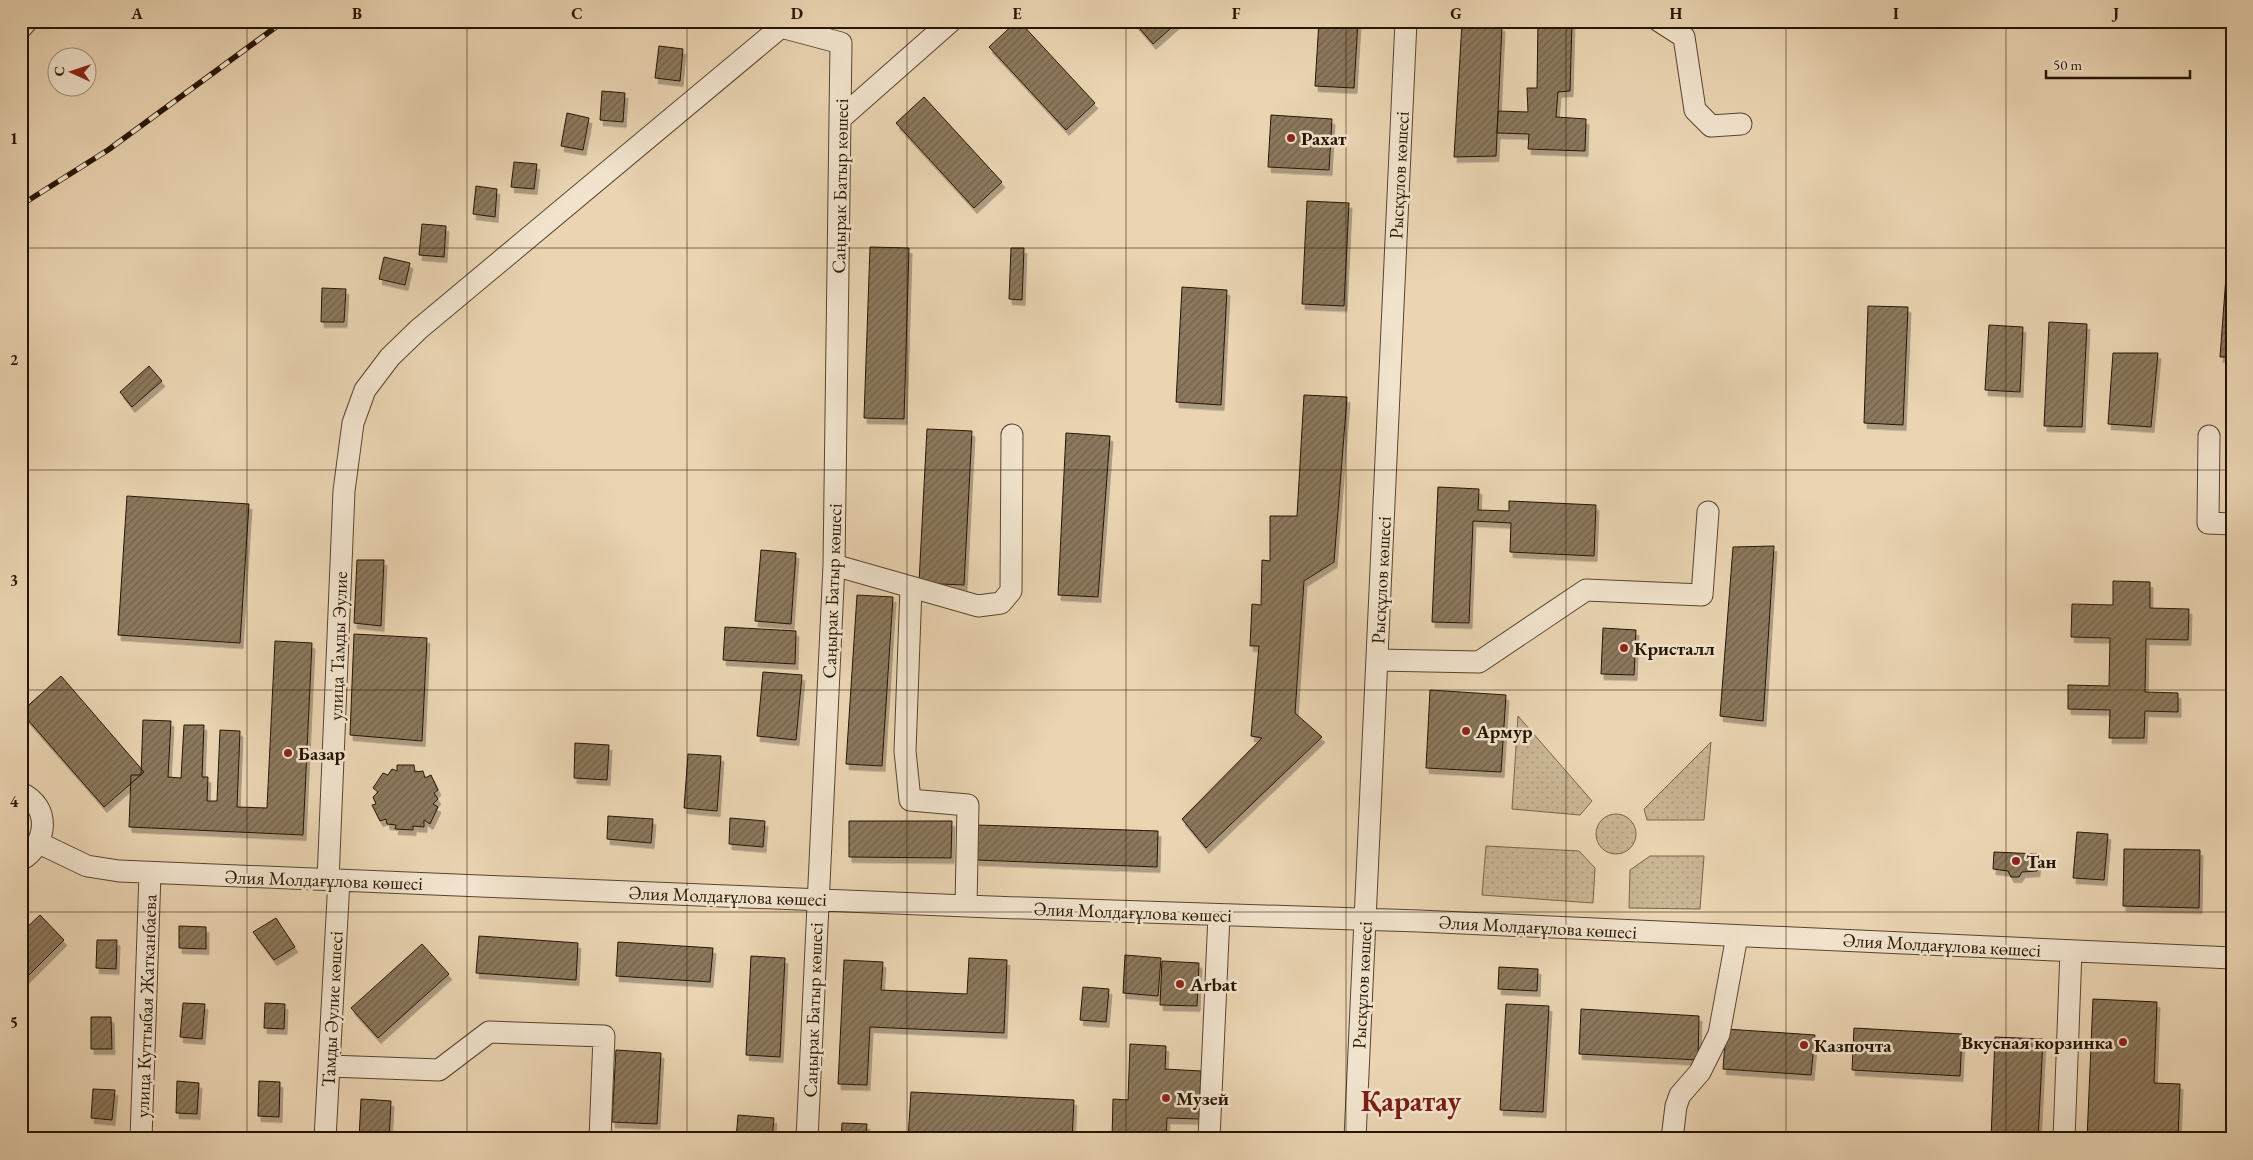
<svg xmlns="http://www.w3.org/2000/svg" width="2253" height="1160" viewBox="0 0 2253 1160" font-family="'EB Garamond',serif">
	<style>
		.grass { fill: url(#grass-dots); stroke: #78644a }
		.building { fill: url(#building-hatch); stroke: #261500; filter: url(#shadow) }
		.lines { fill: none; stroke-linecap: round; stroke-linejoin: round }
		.minor-casing { stroke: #57452c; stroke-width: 23 }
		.minor { stroke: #f1e3cd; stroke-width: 21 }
		.rail-casing { stroke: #261500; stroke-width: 5.5 }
		.rail { stroke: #f1e3cd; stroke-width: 4; stroke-dasharray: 11; stroke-linecap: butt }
		.grid { fill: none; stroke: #261500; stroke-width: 1; stroke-opacity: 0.55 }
		.poi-dot { fill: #8f2418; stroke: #f1e3cd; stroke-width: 2 }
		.labels { text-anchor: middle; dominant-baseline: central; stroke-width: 5; stroke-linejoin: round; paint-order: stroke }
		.poi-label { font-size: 19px; font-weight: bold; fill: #261500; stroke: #f1e3cd; text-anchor: start }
		.street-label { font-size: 19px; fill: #261500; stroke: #f1e3cd }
		.town-label { font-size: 29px; font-weight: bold; fill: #7a1f14; stroke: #f1e3cd }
		.neatline { fill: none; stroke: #261500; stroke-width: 2 }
		.grid-label { font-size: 16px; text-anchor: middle; font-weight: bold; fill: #261500 }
	</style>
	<defs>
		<pattern id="grass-dots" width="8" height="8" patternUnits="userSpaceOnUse" patternTransform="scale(1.25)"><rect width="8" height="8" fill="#c9b494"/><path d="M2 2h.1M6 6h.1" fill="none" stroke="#ac9a7e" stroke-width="1.8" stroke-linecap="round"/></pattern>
		<pattern id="building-hatch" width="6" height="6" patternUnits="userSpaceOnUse" patternTransform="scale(1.25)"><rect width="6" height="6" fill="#8c785d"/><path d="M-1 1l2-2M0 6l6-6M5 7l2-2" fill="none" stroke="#72614a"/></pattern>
		<filter id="shadow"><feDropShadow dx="3" dy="5.5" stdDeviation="0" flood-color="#0004"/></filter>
	</defs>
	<rect width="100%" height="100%" fill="#ead4b2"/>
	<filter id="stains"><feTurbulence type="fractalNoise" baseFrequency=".004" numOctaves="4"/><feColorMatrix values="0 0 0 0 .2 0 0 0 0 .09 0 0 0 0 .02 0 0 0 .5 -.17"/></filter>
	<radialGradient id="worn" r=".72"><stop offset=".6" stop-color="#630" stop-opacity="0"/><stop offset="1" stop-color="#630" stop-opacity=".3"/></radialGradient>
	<!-- grass -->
	<path class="grass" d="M1518,716L1592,801L1580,815L1512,809Z
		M1711,742L1704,820H1647L1644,809Z
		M1596 834a20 20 0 1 1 40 0a20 20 0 1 1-40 0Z
		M1486,846L1579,851L1595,868L1593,903L1482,895Z
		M1650,856H1704L1700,909L1629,908L1630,870Z"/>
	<!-- building -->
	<path class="building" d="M1017,21H1019L1095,103L1066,130L989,47Z
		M1133,21H1179L1153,44Z
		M1319,21H1358L1354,88L1315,86Z
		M1538,21H1572L1570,91L1558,92L1556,117L1586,119L1585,151L1528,149L1529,134L1497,133L1498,111L1528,112L1527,88H1537Z
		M1462,23L1502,26L1496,156L1454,157Z
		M659,46L683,49L680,81L655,78Z
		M602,91L625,93L623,122L600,120Z
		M924,97L1002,182L974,208L896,123Z
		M567,113L589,118L583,150L561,146Z
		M1271,115L1332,119L1329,170L1268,167Z
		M514,162L537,164L534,189L511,187Z
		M476,186L497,189L495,217L473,214Z
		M1307,201L1349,203L1344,306L1302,304Z
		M2230,223H2232V357H2220Z
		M422,224L446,226L444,257L419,255Z
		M870,247L909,248L904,419L864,418Z
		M1011,248H1024L1022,300L1009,299Z
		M384,257L410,263L405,285L379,279Z
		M1182,287L1227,290L1221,405L1176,402Z
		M322,288L346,289L344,322H321Z
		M1868,306L1908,307L1903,425L1864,423Z
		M2049,322L2087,324L2082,427L2044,426Z
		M1989,325L2023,327L2020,392L1985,390Z
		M2113,353H2158L2151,427L2108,424Z
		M149,366L162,381L132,407L120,392Z
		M1304,395L1347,397L1334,562L1304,581L1295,713L1322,737L1206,848L1182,819L1262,738L1251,736L1259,646H1250L1252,604L1261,605L1262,560L1270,561V516H1297Z
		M927,429L972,431L964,585L919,583Z
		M1066,433L1110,436L1098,597L1058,595Z
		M1438,487L1479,489L1478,510L1509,511V501L1596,505L1594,556L1510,552L1511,523L1473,521L1469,623L1432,622Z
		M127,496L249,504L240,643L118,635Z
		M1774,546L1763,721L1720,716L1733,547Z
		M761,550L796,553L791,624L755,621Z
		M357,560H384L381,626L354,623Z
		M2113,581L2150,582V608L2189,609L2188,640L2146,639L2145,692L2178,693V712L2145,711L2144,738H2109L2110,710L2068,709V685L2109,686L2110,638L2071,637L2072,604L2113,605Z
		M857,595L893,597L882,766L846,764Z
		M725,627L796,631L795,664L723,660Z
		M1603,628L1636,630L1634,675L1601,674Z
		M354,634L427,638L422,741L350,735Z
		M275,641L312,643L303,835L129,827L131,775H141L143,720L171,721L168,777L181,778L184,725H204L202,777H208L207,801H217L220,730L240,731L237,807L267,808Z
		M763,672L802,675L796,740L757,736Z
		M61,676L144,772L104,807L21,712Z
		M1430,690L1506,695L1501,772L1426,768Z
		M575,743L609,745L607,780L574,778Z
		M688,754L721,756L717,811L684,808Z
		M397,765H414L415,772L423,771L425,778L431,775L438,790L434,793L438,799L433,804L438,807L430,824L424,820V827L413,826V830L395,829L396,825L387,824L386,819L380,821L372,805L376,804L373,797L378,792L373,788L383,773L388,775L392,769L397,771Z
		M608,816L653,819L651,843L607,839Z
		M730,818L765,821L763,847L729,844Z
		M849,821H952L951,858L849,857Z
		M977,825L1158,831L1157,867L976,860Z
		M2077,832L2108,834L2104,880L2073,878Z
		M2124,849L2200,850L2199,908L2123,906Z
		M1994,852L2038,854L2037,871L2022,872L2019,877H2011L2008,871L1993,869Z
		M40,915L64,940L23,981L21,979V933Z
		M276,918L295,947L274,960L253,932Z
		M179,926L206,927V949L179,948Z
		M479,936L578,943L576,980L476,973Z
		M97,940H117L116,969L96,968Z
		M618,942L713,948L710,982L616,976Z
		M422,944L449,974L378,1038L351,1008Z
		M1125,955L1161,958L1158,996L1123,993Z
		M751,956L785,958L780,1057L746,1055Z
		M969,958L1007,960L1004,1033L870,1027L867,1085L838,1084L844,960L883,962L881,990L967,994Z
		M1162,961L1199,963L1197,1006L1160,1005Z
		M1499,967L1538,969L1537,991L1498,989Z
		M1083,987L1109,989L1106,1022L1080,1020Z
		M2093,999L2157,1002L2154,1083L2180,1084L2178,1139H2087Z
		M183,1003L205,1004L202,1039L180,1037Z
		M265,1003L285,1004L284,1029L264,1028Z
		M1506,1004L1549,1006L1543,1112L1500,1110Z
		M1581,1009L1699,1016L1698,1060L1579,1054Z
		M91,1017H111L112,1049H91Z
		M1854,1028L1962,1034L1960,1076L1852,1070Z
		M1726,1029L1815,1035L1811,1075L1723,1069Z
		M1995,1037L2043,1039L2038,1139H1991Z
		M1130,1044L1166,1046L1165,1069L1201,1071L1199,1119L1167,1118L1166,1139H1112L1113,1099L1128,1100Z
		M616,1050L661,1053L657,1124L612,1122Z
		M177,1081L199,1083L197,1114L176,1113Z
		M259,1081L280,1082L279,1117L258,1116Z
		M93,1089L115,1090L112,1120L91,1118Z
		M911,1092L1074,1100L1072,1139H908Z
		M361,1099L391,1101L389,1139H359Z
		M738,1115L774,1118L772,1139H736Z
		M842,1123L867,1124L866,1139H841Z
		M21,1132H49V1139H21Z"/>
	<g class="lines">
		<!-- minor casing -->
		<g class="minor-casing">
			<path id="minor" d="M1659,21L1684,37L1695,110L1711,126L1741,124
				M21,28L27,21
				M841,118L951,21
				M2209,436L2208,523L2232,524
				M834,565L978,606L1001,603L1011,591L1012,435
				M911,587L905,751L910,800L968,805L966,906
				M1377,660L1479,662L1586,590L1702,595L1708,512
				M21,793C52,807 47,845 21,860
				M39,843L87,866L119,871L991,907L1419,921L2232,958
				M328,880L344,491L353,423L365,390L390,357L419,329L781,27L841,43L834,565L807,1139
				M329,1066L439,1070L489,1032L604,1036L600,1139
				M141,1139L150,873
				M325,1139L339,880
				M1209,1139L1219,915
				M1355,1139L1406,21
				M1672,1139L1676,1106L1680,1095L1700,1072L1719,1034L1737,936
				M2064,1139L2071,951"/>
		</g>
		<!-- minor -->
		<use href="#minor" class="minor"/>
		<!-- rail casing -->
		<g class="rail-casing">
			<path id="rail" d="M21,205L108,150L284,21"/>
		</g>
		<!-- rail -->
		<use href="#rail" class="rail"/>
	</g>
	<!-- grid -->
	<path class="grid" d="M247,21V1139M467,21V1139M687,21V1139M907,21V1139M1126,21V1139M1346,21V1139M1566,21V1139M1786,21V1139M2006,21V1139M21,248H2232M21,470H2232M21,690H2232M21,912H2232"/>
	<!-- markers -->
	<g class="poi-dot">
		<circle cx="1291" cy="138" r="5"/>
		<circle cx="1624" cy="648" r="5"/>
		<circle cx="1466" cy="731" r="5"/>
		<circle cx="288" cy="753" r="5"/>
		<circle cx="2016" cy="861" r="5"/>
		<circle cx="1180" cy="984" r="5"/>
		<circle cx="2123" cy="1042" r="5"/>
		<circle cx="1804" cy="1045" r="5"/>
		<circle cx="1166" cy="1098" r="5"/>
	</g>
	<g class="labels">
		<!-- poi labels -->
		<g class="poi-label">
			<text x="1301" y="138">Рахат</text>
			<text x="1634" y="648">Кристалл</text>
			<text x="1476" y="731">Армур</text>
			<text x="298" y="753">Базар</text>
			<text x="2026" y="861">Тан</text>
			<text x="1190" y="984">Arbat</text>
			<text x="2113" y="1042" text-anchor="end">Вкусная корзинка</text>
			<text x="1814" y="1045">Казпочта</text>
			<text x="1176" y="1098">Музей</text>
		</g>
		<!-- street labels -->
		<g class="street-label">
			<text transform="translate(1399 175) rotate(-87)">Рысқұлов көшесі</text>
			<text transform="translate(840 186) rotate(-89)">Саңырак Батыр көшесі</text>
			<text transform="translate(1381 580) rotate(-87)">Рысқұлов көшесі</text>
			<text transform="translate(832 591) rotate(-88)">Саңырак Батыр көшесі</text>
			<text transform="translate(338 646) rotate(-88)">улица Тамды Эулие</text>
			<text transform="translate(324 880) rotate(2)">Әлия Молдағұлова көшесі</text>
			<text transform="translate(728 896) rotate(2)">Әлия Молдағұлова көшесі</text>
			<text transform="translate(1133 912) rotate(2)">Әлия Молдағұлова көшесі</text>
			<text transform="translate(1538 927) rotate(3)">Әлия Молдағұлова көшесі</text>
			<text transform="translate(1942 945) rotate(3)">Әлия Молдағұлова көшесі</text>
			<text transform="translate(1362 985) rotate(-87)">Рысқұлов көшесі</text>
			<text transform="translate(146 1006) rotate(-88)">улица Куттыбая Жатканбаева</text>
			<text transform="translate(332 1009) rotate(-87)">Тамды Әулие көшесі</text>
			<text transform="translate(813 1010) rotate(-88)">Саңырак Батыр көшесі</text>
		</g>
		<!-- town labels -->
		<g class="town-label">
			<text x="1411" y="1101">Қаратау</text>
		</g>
	</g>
	<!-- margin -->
	<rect width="2253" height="1160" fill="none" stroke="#ead4b2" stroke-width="55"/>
	<!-- north arrow -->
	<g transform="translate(72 72) rotate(273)"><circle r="24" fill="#f1e3cd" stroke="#a0917b"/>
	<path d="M0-4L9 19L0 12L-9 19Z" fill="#8f2418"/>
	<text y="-8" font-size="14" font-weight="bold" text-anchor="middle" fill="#261500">С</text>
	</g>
	<!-- scale -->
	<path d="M2046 70v8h144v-8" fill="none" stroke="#261500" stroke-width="2.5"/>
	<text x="2053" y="70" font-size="15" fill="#261500" stroke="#f1e3cd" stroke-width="4" paint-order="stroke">50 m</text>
	<rect x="28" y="28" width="2198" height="1104" class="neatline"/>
	<g class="grid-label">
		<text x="137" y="19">A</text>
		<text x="357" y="19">B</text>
		<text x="577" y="19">C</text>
		<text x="797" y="19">D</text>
		<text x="1017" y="19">E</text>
		<text x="1236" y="19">F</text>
		<text x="1456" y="19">G</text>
		<text x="1676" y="19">H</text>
		<text x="1896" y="19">I</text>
		<text x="2116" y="19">J</text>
		<text x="14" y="144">1</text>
		<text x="14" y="365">2</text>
		<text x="14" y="586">3</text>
		<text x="14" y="807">4</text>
		<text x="14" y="1028">5</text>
	</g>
	<rect width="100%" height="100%" filter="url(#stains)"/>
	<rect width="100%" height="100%" fill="url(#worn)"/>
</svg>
